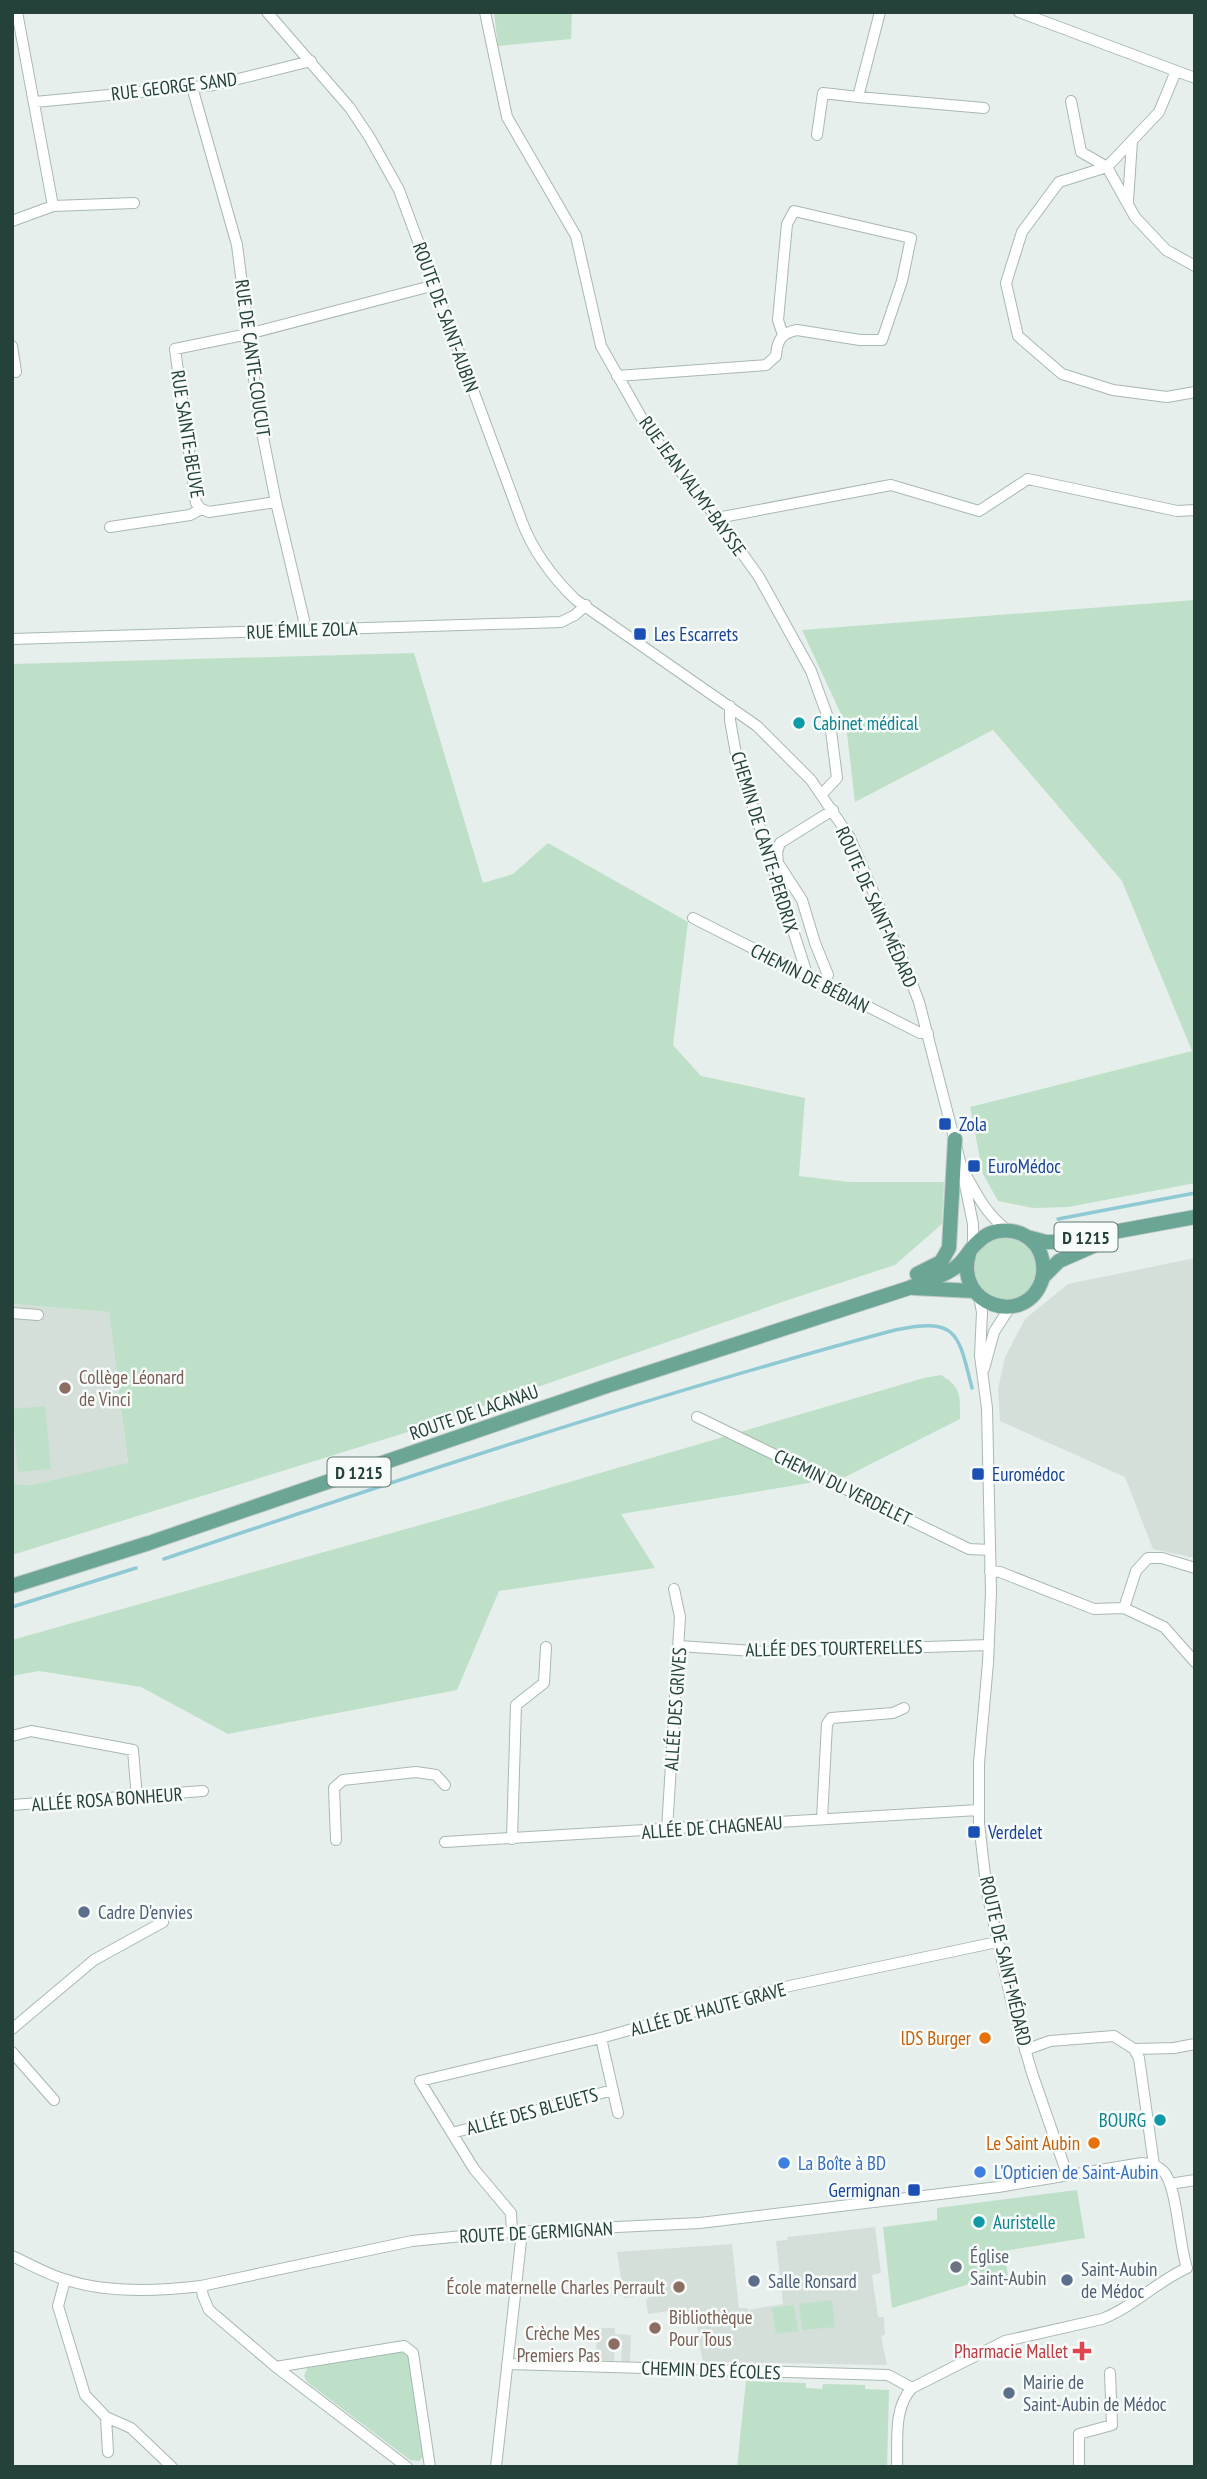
<svg xmlns="http://www.w3.org/2000/svg" width="1207" height="2479" viewBox="0 0 1207 2479" font-family="'PT Sans Narrow',sans-serif">
	<style>
		.built { fill: #d4dfda }
		.green { fill: #bfe0c8 }
		.lines { fill: none; stroke-linecap: round; stroke-linejoin: round }
		.stream { stroke: #8ec9d4; stroke-width: 3.5 }
		.minor-casing { stroke: #a8b8b2; stroke-width: 12 }
		.major-casing { stroke: #c2cac8; stroke-width: 16 }
		.minor { stroke: #fff; stroke-width: 10 }
		.major { stroke: #6aa596; stroke-width: 14 }
		.transit-dot { fill: #1a4fb4; stroke: #f7fbf9; stroke-width: 2.5 }
		.culture-dot { fill: #0f9aa8; stroke: #f7fbf9; stroke-width: 2.5 }
		.education-dot { fill: #8d6e63; stroke: #f7fbf9; stroke-width: 2.5 }
		.service-dot { fill: #5c6f8a; stroke: #f7fbf9; stroke-width: 2.5 }
		.food-dot { fill: #e8710a; stroke: #f7fbf9; stroke-width: 2.5 }
		.shop-dot { fill: #3f7fe0; stroke: #f7fbf9; stroke-width: 2.5 }
		.worship-dot { fill: #6b7280; stroke: #f7fbf9; stroke-width: 2.5 }
		.health-dot { fill: #e0444e; stroke: #f7fbf9; stroke-width: 2.5 }
		.labels { text-anchor: middle; dominant-baseline: central; stroke-width: 5; stroke-linejoin: round; paint-order: stroke }
		.shield { fill: #f7fbf9; stroke: #637a73; stroke-width: 2 }
		.shield-label { font-size: 18px; font-weight: bold; fill: #24423a }
		.street-label { font-size: 19px; fill: #24423a; stroke: #f7fbf9 }
		.transit-label { font-size: 19px; fill: #164399; stroke: #f7fbf9; text-anchor: start }
		.culture-label { font-size: 19px; fill: #0d838f; stroke: #f7fbf9; text-anchor: start }
		.education-label { font-size: 19px; fill: #785e54; stroke: #f7fbf9; text-anchor: start }
		.service-label { font-size: 19px; fill: #4e5e75; stroke: #f7fbf9; text-anchor: start }
		.food-label { font-size: 19px; fill: #c56008; stroke: #f7fbf9; text-anchor: end }
		.shop-label { font-size: 19px; fill: #366cbe; stroke: #f7fbf9; text-anchor: start }
		.worship-label { font-size: 19px; fill: #5b616d; stroke: #f7fbf9; text-anchor: start }
		.health-label { font-size: 19px; fill: #be3a42; stroke: #f7fbf9; text-anchor: end }
	</style>
	<rect width="100%" height="100%" fill="#e6efeb"/>
	<!-- built -->
	<path class="built" d="M1195,1258V1558L1153,1549L1125,1477L1000,1421L998,1389L1005,1357L1025,1319L1068,1284Z
		M12,1304L109,1312L128,1464L31,1485L12,1484Z
		M875,2227L881,2273L872,2275L878,2317H884L885,2335L881,2336L887,2365L713,2362L712,2365H703L697,2325L699,2324L694,2313H689L690,2324L678,2326L677,2314H670L669,2311L648,2314L646,2299H649L648,2295L624,2298L617,2252L732,2244L739,2308H747L748,2310L783,2304L776,2241L787,2240L788,2237Z
		M598,2328H615V2334L631,2335L630,2362L621,2361L622,2348L615,2347L614,2361L595,2360Z"/>
	<!-- green -->
	<path class="green" d="M494,12H572L571,39L498,46Z
		M1195,600V1183L1068,1207L1033,1208L998,1201L983,1174L970,1107L1192,1051L1122,881L993,730L855,802L846,725L802,630Z
		M414,653L483,883L513,874L548,843L688,922L673,1045L701,1076L805,1098L799,1176L849,1182H944L942,1224L895,1265L791,1299L408,1432L12,1555V1484L31,1485L128,1463L109,1312L12,1304V664Z
		M973 1268a32 32 0 1 1 64 0a32 32 0 1 1-64 0Z
		M941,1375C962,1387 960,1397 960,1419L845,1477L621,1514L655,1568L499,1591L457,1690L228,1734L141,1687L39,1671L12,1676V1640L477,1509L924,1378Z
		M45,1406L51,1469L18,1472L12,1409Z
		M1077,2190L1085,2238L1004,2251L1008,2275L982,2280L892,2308L883,2227L937,2220V2208Z
		M832,2300L835,2327L802,2330L799,2304Z
		M794,2305L798,2331L776,2334L772,2308Z
		M398,2351L405,2353L410,2359L424,2456L419,2461L410,2460L307,2382L304,2376L307,2368Z
		M746,2381L806,2383V2388L822,2389L823,2384L865,2385V2389L889,2390L887,2467H737Z"/>
	<g class="lines">
		<!-- stream -->
		<path class="stream" d="M1058,1219L1195,1193
			M164,1559C406,1477 648,1396 895,1330C958,1317 958,1333 972,1388
			M12,1607L136,1568"/>
		<!-- minor casing -->
		<g class="minor-casing">
			<path id="minor" d="M267,12L350,108L370,138L399,190L522,522C534,553 552,577 576,600L757,726L811,780L849,836L906,968L919,1002L961,1165L973,1224V1247
				M485,12L507,117L576,236L601,346L649,431L717,518L759,577L811,671L830,723L837,778L822,794
				M880,12L858,97L984,108
				M1019,12L1195,78
				M1176,71L1159,112L1107,167L1135,217L1166,250L1195,266
				M192,87L237,245L259,417L276,502L304,620L301,630
				M1071,101L1081,152L1107,167L1059,182L1022,232L1006,283L1018,336L1062,374L1113,390L1167,397L1195,392
				M35,102L214,85L311,61
				M817,135L823,93L858,97
				M1128,201L1132,141
				M53,206L134,203
				M12,221L53,206L17,12
				M12,346L16,372
				M617,376L766,365L776,356C777,341 781,333 797,330L860,340H882L902,281L911,238L794,211L787,224L778,320L783,335
				M276,502L209,512L201,509L196,503L175,349L248,334L435,285
				M717,518L891,485L979,511L1028,479L1177,511L1195,510
				M110,527L190,515L201,509
				M12,639L561,622L575,615L586,605
				M730,706V720L736,754L808,977
				M693,918L920,1033H928
				M828,975L815,943L802,900L778,863L777,852L780,843L833,810
				M967,1177C980,1200 986,1213 1007,1230
				M979,1297L982,1312L980,1356L987,1408L991,1592L988,1663L979,1763V1823L987,1893L1011,2000L1032,2073L1067,2174
				M12,1313L38,1315
				M984,1369L994,1332L1010,1307
				M697,1417L969,1549L990,1550
				M990,1571L1000,1572L1094,1609L1124,1608L1164,1627L1195,1662
				M1124,1608L1136,1571L1148,1558H1162L1195,1568
				M679,1646L769,1652L989,1645
				M12,1736L31,1731L133,1750L137,1798
				M12,1805L203,1791
				M822,1819L827,1724L831,1718L893,1713L904,1708
				M667,1830L680,1617L674,1589
				M512,1839L516,1705L544,1683L546,1647
				M336,1840L334,1788L343,1780L416,1772L436,1775L445,1785
				M445,1842L978,1810
				M12,2029L94,1960L163,1922
				M601,2038L618,2113
				M1134,2049L1139,2058L1154,2165
				M1025,2050L1050,2041L1114,2036L1134,2049L1174,2048L1195,2044
				M12,2052L54,2100
				M452,2133L613,2090
				M1170,2184L1195,2180
				M512,2233L511,2213L474,2169L420,2081L601,2038L766,1991L997,1942
				M12,2256C30,2264 48,2275 67,2280C107,2293 160,2291 201,2286L412,2241L493,2233L700,2223L998,2187L1142,2163C1150,2164 1157,2165 1163,2171C1177,2184 1179,2246 1187,2268
				M65,2280L58,2306L85,2395L106,2417L131,2428L172,2467
				M201,2286L203,2296L209,2310L276,2367L407,2467
				M507,2364L888,2375L912,2388
				M276,2367L404,2346L413,2353L430,2467
				M106,2417L108,2452
				M496,2467L522,2232
				M897,2467C898,2441 893,2408 912,2388L1005,2341L1102,2319C1133,2307 1156,2282 1187,2268
				M1079,2467V2434L1112,2425L1110,2373"/>
		</g>
		<!-- major casing -->
		<g class="major-casing">
			<path id="major" d="M1027,1237L1046,1242H1059L1195,1217
				M917,1274L941,1262L949,1248L955,1139
				M1042,1278L1059,1261L1107,1240
				M914,1288L974,1291
				M12,1586L149,1543L607,1386L909,1288C923,1281 940,1278 953,1269C965,1262 968,1250 978,1242C994,1226 1020,1227 1035,1244C1043,1254 1045,1268 1042,1280C1026,1328 954,1306 969,1254"/>
		</g>
		<!-- minor -->
		<use href="#minor" class="minor"/>
		<!-- major -->
		<use href="#major" class="major"/>
	</g>
	<!-- markers -->
	<g class="transit-dot">
		<rect x="633" y="627" width="14" height="14" rx="3.5"/>
		<rect x="938" y="1117" width="14" height="14" rx="3.5"/>
		<rect x="967" y="1159" width="14" height="14" rx="3.5"/>
		<rect x="971" y="1467" width="14" height="14" rx="3.5"/>
		<rect x="967" y="1825" width="14" height="14" rx="3.5"/>
		<rect x="907" y="2183" width="14" height="14" rx="3.5"/>
	</g>
	<g class="culture-dot">
		<circle cx="799" cy="723" r="7"/>
		<circle cx="1160" cy="2120" r="7"/>
		<circle cx="979" cy="2222" r="7"/>
	</g>
	<g class="education-dot">
		<circle cx="65" cy="1388" r="7"/>
		<circle cx="679" cy="2287" r="7"/>
		<circle cx="655" cy="2328" r="7"/>
		<circle cx="614" cy="2344" r="7"/>
	</g>
	<g class="service-dot">
		<circle cx="84" cy="1912" r="7"/>
		<circle cx="1067" cy="2280" r="7"/>
		<circle cx="754" cy="2281" r="7"/>
		<circle cx="1009" cy="2393" r="7"/>
	</g>
	<g class="food-dot">
		<circle cx="985" cy="2038" r="7"/>
		<circle cx="1094" cy="2143" r="7"/>
	</g>
	<g class="shop-dot">
		<circle cx="784" cy="2163" r="7"/>
		<circle cx="980" cy="2172" r="7"/>
	</g>
	<circle class="worship-dot" cx="956" cy="2267" r="7"/>
	<path class="health-dot" d="M1078.5 2340.5h7v7h7v7h-7v7h-7v-7h-7v-7h7z"/>
	<g class="labels">
		<!-- shield labels -->
		<g class="shield">
			<rect x="1054.5" y="1222.5" width="63" height="29" rx="5"/>
			<rect x="327.5" y="1457.5" width="63" height="29" rx="5"/>
		</g>
		<g class="shield-label">
			<text x="1086" y="1237">D 1215</text>
			<text x="359" y="1472">D 1215</text>
		</g>
		<!-- street labels -->
		<g class="street-label">
			<text transform="translate(174 86) rotate(-7)">RUE GEORGE SAND</text>
			<text transform="translate(446 317) rotate(70)">ROUTE DE SAINT-AUBIN</text>
			<text transform="translate(253 358) rotate(82)">RUE DE CANTE-COUCUT</text>
			<text transform="translate(188 434) rotate(81)">RUE SAINTE-BEUVE</text>
			<text transform="translate(693 486) rotate(54)">RUE JEAN VALMY-BAYSSE</text>
			<text transform="translate(302 630) rotate(-2)">RUE ÉMILE ZOLA</text>
			<text transform="translate(765 842) rotate(73)">CHEMIN DE CANTE-PERDRIX</text>
			<text transform="translate(877 907) rotate(66)">ROUTE DE SAINT-MÉDARD</text>
			<text transform="translate(810 978) rotate(27)">CHEMIN DE BÉBIAN</text>
			<text transform="translate(474 1412) rotate(-19)">ROUTE DE LACANAU</text>
			<text transform="translate(843 1487) rotate(26)">CHEMIN DU VERDELET</text>
			<text transform="translate(834 1648) rotate(-1)">ALLÉE DES TOURTERELLES</text>
			<text transform="translate(675 1709) rotate(-86)">ALLÉE DES GRIVES</text>
			<text transform="translate(107 1799) rotate(-4)">ALLÉE ROSA BONHEUR</text>
			<text transform="translate(712 1827) rotate(-4)">ALLÉE DE CHAGNEAU</text>
			<text transform="translate(1006 1961) rotate(77)">ROUTE DE SAINT-MÉDARD</text>
			<text transform="translate(708 2009) rotate(-15)">ALLÉE DE HAUTE GRAVE</text>
			<text transform="translate(532 2111) rotate(-15)">ALLÉE DES BLEUETS</text>
			<text transform="translate(536 2232) rotate(-3)">ROUTE DE GERMIGNAN</text>
			<text transform="translate(711 2370) rotate(2)">CHEMIN DES ÉCOLES</text>
		</g>
		<!-- transit labels -->
		<g class="transit-label">
			<text x="654" y="634">Les Escarrets</text>
			<text x="959" y="1124">Zola</text>
			<text x="988" y="1166">EuroMédoc</text>
			<text x="992" y="1474">Euromédoc</text>
			<text x="988" y="1832">Verdelet</text>
			<text x="900" y="2190" text-anchor="end">Germignan</text>
		</g>
		<!-- culture labels -->
		<g class="culture-label">
			<text x="813" y="723">Cabinet médical</text>
			<text x="1146" y="2120" text-anchor="end">BOURG</text>
			<text x="993" y="2222">Auristelle</text>
		</g>
		<!-- education labels -->
		<g class="education-label">
			<text x="79" y="1377">Collège Léonard<tspan x="79" dy="22">de Vinci</tspan></text>
			<text x="665" y="2287" text-anchor="end">École maternelle Charles Perrault</text>
			<text x="669" y="2317">Bibliothèque<tspan x="669" dy="22">Pour Tous</tspan></text>
			<text x="600" y="2333" text-anchor="end">Crèche Mes<tspan x="600" dy="22">Premiers Pas</tspan></text>
		</g>
		<!-- service labels -->
		<g class="service-label">
			<text x="98" y="1912">Cadre D'envies</text>
			<text x="1081" y="2269">Saint-Aubin<tspan x="1081" dy="22">de Médoc</tspan></text>
			<text x="768" y="2281">Salle Ronsard</text>
			<text x="1023" y="2382">Mairie de<tspan x="1023" dy="22">Saint-Aubin de Médoc</tspan></text>
		</g>
		<!-- food labels -->
		<g class="food-label">
			<text x="971" y="2038">lDS Burger</text>
			<text x="1080" y="2143">Le Saint Aubin</text>
		</g>
		<!-- shop labels -->
		<g class="shop-label">
			<text x="798" y="2163">La Boîte à BD</text>
			<text x="994" y="2172">L'Opticien de Saint-Aubin</text>
		</g>
		<!-- worship labels -->
		<g class="worship-label">
			<text x="970" y="2256">Église<tspan x="970" dy="22">Saint-Aubin</tspan></text>
		</g>
		<!-- health labels -->
		<g class="health-label">
			<text x="1068" y="2351">Pharmacie Mallet</text>
		</g>
	</g>
	<!-- border -->
	<rect width="1207" height="2479" fill="none" stroke="#24423a" stroke-width="28"/>
</svg>
